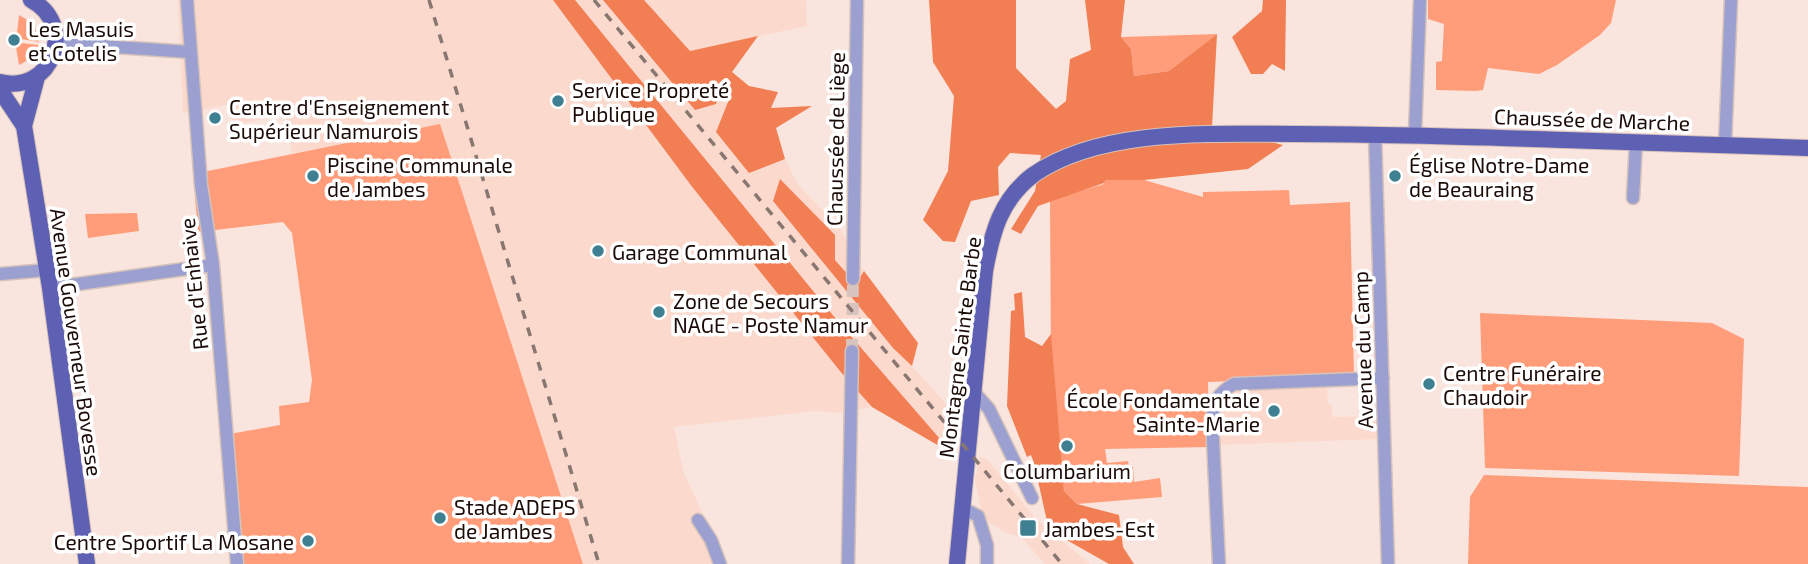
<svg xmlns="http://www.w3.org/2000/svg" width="1808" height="564" viewBox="0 0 1808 564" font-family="'Exo 2',sans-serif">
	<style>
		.built { fill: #fcd9cd }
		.green { fill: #ff9d7a }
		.forest { fill: #f27e54 }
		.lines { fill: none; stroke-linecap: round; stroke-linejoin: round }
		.minor-tunnel { stroke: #d8c4be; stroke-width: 12; stroke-dasharray: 12 6; stroke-linecap: butt }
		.minor-casing { stroke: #d5c2bb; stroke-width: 15 }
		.major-casing { stroke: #d5c2bb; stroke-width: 18 }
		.minor { stroke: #9ca0d0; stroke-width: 12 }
		.major { stroke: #5e60b4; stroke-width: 16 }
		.rail { stroke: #887670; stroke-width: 3.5; stroke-dasharray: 9 9; stroke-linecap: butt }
		.poi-dot { fill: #3f7f92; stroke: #fff; stroke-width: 2.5 }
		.labels { text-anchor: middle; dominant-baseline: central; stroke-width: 7; stroke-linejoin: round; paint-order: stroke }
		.poi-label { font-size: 21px; fill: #1b0b06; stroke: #fff; text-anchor: start }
		.street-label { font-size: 21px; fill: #1b0b06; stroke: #fff }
	</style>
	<rect width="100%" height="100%" fill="#f9e5de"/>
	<!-- built -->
	<path class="built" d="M178,0H806L807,26L690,51L785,159L798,185L839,227L864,271L918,343L912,366L956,415L953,454L872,407L839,413L814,411L674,427L683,471L726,564H583L440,125L292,153L286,114L234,125L227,105L183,113Z
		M1327,383L1328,404L1332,405V417L1376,416L1377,439L1215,445L1216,404L1235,387Z
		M980,457L988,460L1035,518L1090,564H1045L1022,538L1007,533L991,524L982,514L975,479Z"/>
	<!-- green -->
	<path class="green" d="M1428,0H1616L1611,23L1600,35L1557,65L1539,74L1488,68L1483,90L1476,91L1436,90V62L1442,61L1444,24L1428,19Z
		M19,15L34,24L39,42L21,39L17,33Z
		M1217,34L1169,71L1134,76L1131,49L1121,37Z
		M21,43L39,45L32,58L19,65L16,47Z
		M440,124L583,564H230L224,435L280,425L279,406L309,402L312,380L292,233L283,222L198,232L193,174Z
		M1104,180H1144L1203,197V192L1289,190L1290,205L1350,202L1354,377L1208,382L1209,447L1105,449L1107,463L1128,461L1129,467H1133L1134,482L1160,478L1162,497L1077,504L1064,491L1051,366L1050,200L1104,184Z
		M137,213L139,231L88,238L85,214Z
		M1480,313L1712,323L1744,339L1739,476L1485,468Z
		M1484,475L1808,487V564H1468L1470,497Z"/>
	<!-- forest -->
	<path class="forest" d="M553,0H575L836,319L953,454L872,407L840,371L693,188Z
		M603,0H644L690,51L758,36L732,72L749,86L778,92L771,108L812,106L776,128L785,159L749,173L716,132L730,97L721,87L716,104L695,110Z
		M929,0H1016V68L1056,109L1066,101L1070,59L1091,50L1085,0H1125L1121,37L1131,49L1134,76L1169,71L1217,34L1212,127L1283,145L1248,169L1144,180H1105L1104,183L1038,206L1021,234L1011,229L1035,191L1041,155L1010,153L998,167L999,195L971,201L955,242L943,241L923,220L948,171L954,96L933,62Z
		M1263,0H1286L1285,71L1272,64L1263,74H1251L1232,37L1262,11Z
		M780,179L835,235V260L856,284L864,271L918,343L912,366L893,348L773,201Z
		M1022,292L1025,337L1042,346L1051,334L1064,491L1077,504L1119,515L1123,547L1134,564H1109L1049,530L1034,463L1031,455L1027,457L1007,406L1011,311L1015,310L1014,294Z"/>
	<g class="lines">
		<!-- minor-tunnel -->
		<path class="minor-tunnel" d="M852,351L853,279"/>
		<!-- minor casing -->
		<g class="minor-casing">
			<path id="minor" d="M187,0L201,185L213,265L237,564
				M57,43L190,52
				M1375,134L1388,564
				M1415,134L1420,0
				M1725,145L1731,0
				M1633,198L1636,142
				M0,274L47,270
				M853,279L857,0
				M50,288L213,265
				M974,392L989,409L1032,498
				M962,508L978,516L987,545V564
				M698,520L711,540L720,564
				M848,564L852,351
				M1219,564L1212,419C1214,401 1218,393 1234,384L1383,378"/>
		</g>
		<!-- major casing -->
		<g class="major-casing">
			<path id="major" d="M0,82C52,95 78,25 31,0
				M0,90L24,126L50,288L87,564
				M24,126L37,77
				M957,564L985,271C992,233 1000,200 1033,175C1101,127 1216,134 1296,134C1386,134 1475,137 1565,140C1646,143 1727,145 1808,148"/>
		</g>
		<!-- minor -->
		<use href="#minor" class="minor"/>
		<!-- major -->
		<use href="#major" class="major"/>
		<!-- rail -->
		<path class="rail" d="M429,0L599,564
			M594,0L1062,564"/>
	</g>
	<!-- markers -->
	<g class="poi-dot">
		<circle cx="14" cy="40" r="7"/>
		<circle cx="558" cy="101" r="7"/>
		<circle cx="215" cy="118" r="7"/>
		<circle cx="313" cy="176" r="7"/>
		<circle cx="1395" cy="176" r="7"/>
		<circle cx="598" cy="251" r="7"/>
		<circle cx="659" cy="312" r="7"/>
		<circle cx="1429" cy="384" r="7"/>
		<circle cx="1274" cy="411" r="7"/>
		<circle cx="1067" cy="446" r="7"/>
		<circle cx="440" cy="518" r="7"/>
		<rect x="1019" y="519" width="18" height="18" rx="3.5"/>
		<circle cx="308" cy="541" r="7"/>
	</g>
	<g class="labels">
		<!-- poi labels -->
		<g class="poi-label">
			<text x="28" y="28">Les Masuis<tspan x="28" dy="24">et Cotelis</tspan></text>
			<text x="572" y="89">Service Propreté<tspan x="572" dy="24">Publique</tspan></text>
			<text x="229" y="106">Centre d'Enseignement<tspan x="229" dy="24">Supérieur Namurois</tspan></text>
			<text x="327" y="164">Piscine Communale<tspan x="327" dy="24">de Jambes</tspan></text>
			<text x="1409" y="164">Église Notre-Dame<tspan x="1409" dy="24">de Beauraing</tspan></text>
			<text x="612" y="251">Garage Communal</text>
			<text x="673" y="300">Zone de Secours<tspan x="673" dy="24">NAGE - Poste Namur</tspan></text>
			<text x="1443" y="372">Centre Funéraire<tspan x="1443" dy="24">Chaudoir</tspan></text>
			<text x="1260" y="399" text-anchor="end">École Fondamentale<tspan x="1260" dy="24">Sainte-Marie</tspan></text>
			<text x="1067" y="470" text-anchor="middle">Columbarium</text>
			<text x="454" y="506">Stade ADEPS<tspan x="454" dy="24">de Jambes</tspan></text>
			<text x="1044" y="528">Jambes-Est</text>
			<text x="294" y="541" text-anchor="end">Centre Sportif La Mosane</text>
		</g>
		<!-- street labels -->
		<g class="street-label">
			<text transform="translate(1592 119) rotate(2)">Chaussée de Marche</text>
			<text transform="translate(835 139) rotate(-89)">Chaussée de Liège</text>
			<text transform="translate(193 284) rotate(-96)">Rue d'Enhaive</text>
			<text transform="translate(77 342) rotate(82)">Avenue Gouverneur Bovesse</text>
			<text transform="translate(959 347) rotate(-83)">Montagne Sainte Barbe</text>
			<text transform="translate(1362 350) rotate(-92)">Avenue du Camp</text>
		</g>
	</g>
</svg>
